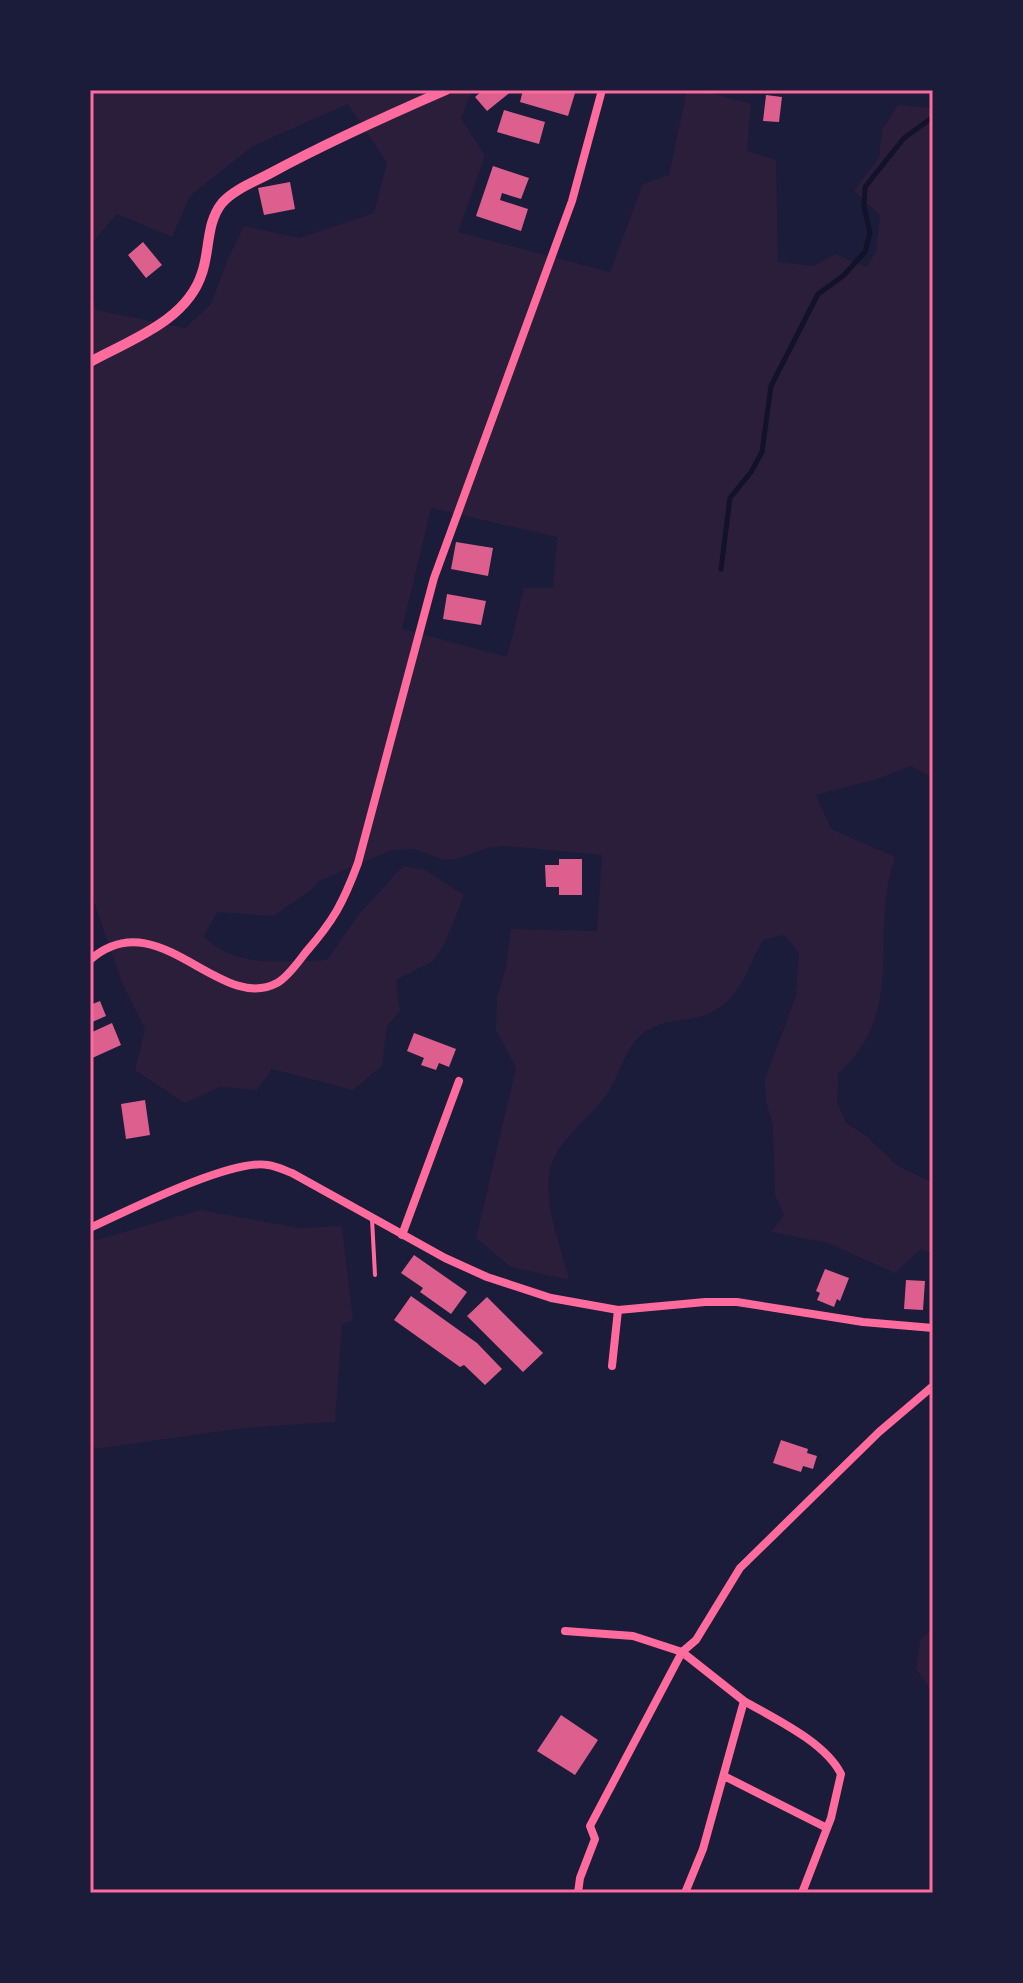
<svg xmlns="http://www.w3.org/2000/svg" width="1023" height="1983" viewBox="0 0 1023 1983" font-family="Poppins,sans-serif">
	<style>
		.green { fill: #2a1e3b; fill-rule: evenodd }
		.lines { fill: none; stroke-linecap: round; stroke-linejoin: round }
		.stream { stroke: #12122b; stroke-width: 5 }
		.building { fill: #dd5f8e }
		.service { stroke: #ff6b9d; stroke-width: 4 }
		.minor { stroke: #ff6b9d; stroke-width: 8 }
		.tertiary { stroke: #ff6b9d; stroke-width: 10 }
		.neatline { fill: none; stroke: #ff6b9d; stroke-width: 3 }
	</style>
	<rect width="100%" height="100%" fill="#1b1b3a"/>
	<!-- green -->
	<path class="green" d="M90,90H472L461,118L485,156L458,232L610,272L643,184L669,175L687,90H699L751,104L747,151L776,160L778,262L813,266L835,254L866,267L876,252L880,215L854,191L879,157L882,130L898,105L933,108V778L911,766L877,779L816,795L831,829L895,857C867,937 910,1007 838,1074L837,1102L846,1123L865,1135L898,1166L933,1183V1254L921,1249L895,1273L828,1243L771,1232L784,1215L775,1195L773,1125L766,1102L765,1079L796,996L799,953L784,935L763,940C743,975 739,1008 695,1018C679,1021 661,1021 648,1030C626,1043 622,1070 609,1091C594,1114 568,1132 555,1156C537,1191 561,1244 569,1280L511,1267L476,1238L516,1068L496,1030L497,997L506,967L511,929L597,931L602,855L504,846L488,848L457,859L445,860L414,849L392,850L319,881L312,889L274,916L217,912L204,936C232,969 288,961 327,960L359,914L403,866L425,870L464,895L445,943L433,961L396,980L400,1011L387,1026L382,1066L353,1090L272,1069L257,1090L220,1087L185,1103L135,1070L145,1029L123,985L90,891V289L96,310L185,328L211,304L227,261L244,226L299,238L374,213L387,163L348,104L253,146L190,196L172,237L117,214L90,245ZM431,508L557,537L553,588H524L507,657L402,629Z
		M200,1210L300,1228L342,1226L353,1320L342,1325L335,1422L244,1428L95,1449L90,1435V1239L93,1241Z
		M933,1628V1693L916,1669L920,1640Z"/>
	<g class="lines">
		<!-- stream -->
		<path class="stream" d="M721,569L730,498L751,472L762,452L771,386L818,294L843,276L865,252L870,233L864,206L865,187L904,138L933,117"/>
	</g>
	<!-- building -->
	<path class="building" d="M483,90H513L487,111L475,97Z
		M523,90H576L568,116L520,102Z
		M766,95L782,97L779,122L763,121Z
		M504,110L545,122L539,144L497,132Z
		M493,166L529,178L521,199L502,193L500,200L528,209L521,231L476,216Z
		M290,182L295,209L264,215L258,188Z
		M143,242L162,265L146,278L128,255Z
		M456,542L493,548L488,576L451,569Z
		M447,594L486,601L481,625L443,619Z
		M559,859H582V895H559V887H546L545,865H559Z
		M100,1001L106,1016L90,1023V1005Z
		M112,1023L121,1045L90,1059V1033Z
		M414,1033L456,1049L449,1067L439,1063L436,1070L421,1065L424,1058L407,1051Z
		M145,1100L150,1135L126,1139L121,1104Z
		M414,1255L467,1292L451,1314L420,1292L423,1288L401,1273Z
		M825,1269L849,1278L840,1301L837,1299L834,1307L817,1300L820,1293L816,1291Z
		M906,1280L925,1281L923,1310L904,1309Z
		M411,1296L477,1343L502,1369L485,1385L464,1365L460,1367L394,1320Z
		M487,1297L543,1353L523,1372L467,1316Z
		M781,1440L808,1449L807,1453L817,1456L813,1469L803,1466L801,1472L773,1463Z
		M561,1715L598,1740L575,1775L537,1751Z"/>
	<g class="lines">
		<!-- service -->
		<path class="service" d="M372,1219L375,1275"/>
		<!-- minor -->
		<path class="minor" d="M90,960C158,900 219,1014 277,983C288,977 298,962 306,952C334,920 343,903 358,863L434,578L572,201L602,90
			M90,1228C127,1211 232,1158 268,1165C276,1166 284,1170 292,1173L445,1258L487,1277L551,1298L618,1310L705,1302H737L863,1322L933,1328
			M402,1235L459,1081
			M612,1366L618,1310
			M565,1631L633,1636L682,1652L744,1701L703,1849L685,1893
			M744,1701C775,1719 825,1742 841,1774L831,1818L802,1893
			M724,1776L827,1828
			M578,1893L580,1878L595,1839L590,1826L682,1652L696,1640L740,1568L879,1432L933,1386"/>
		<!-- tertiary -->
		<path class="tertiary" d="M90,362C130,340 187,321 202,273C210,250 206,223 222,203C233,190 254,182 269,174C326,143 386,116 446,90"/>
	</g>
	<!-- border -->
	<rect width="1023" height="1983" fill="none" stroke="#1b1b3a" stroke-width="184"/>
	<rect x="92" y="92" width="839" height="1799" class="neatline"/>
</svg>
